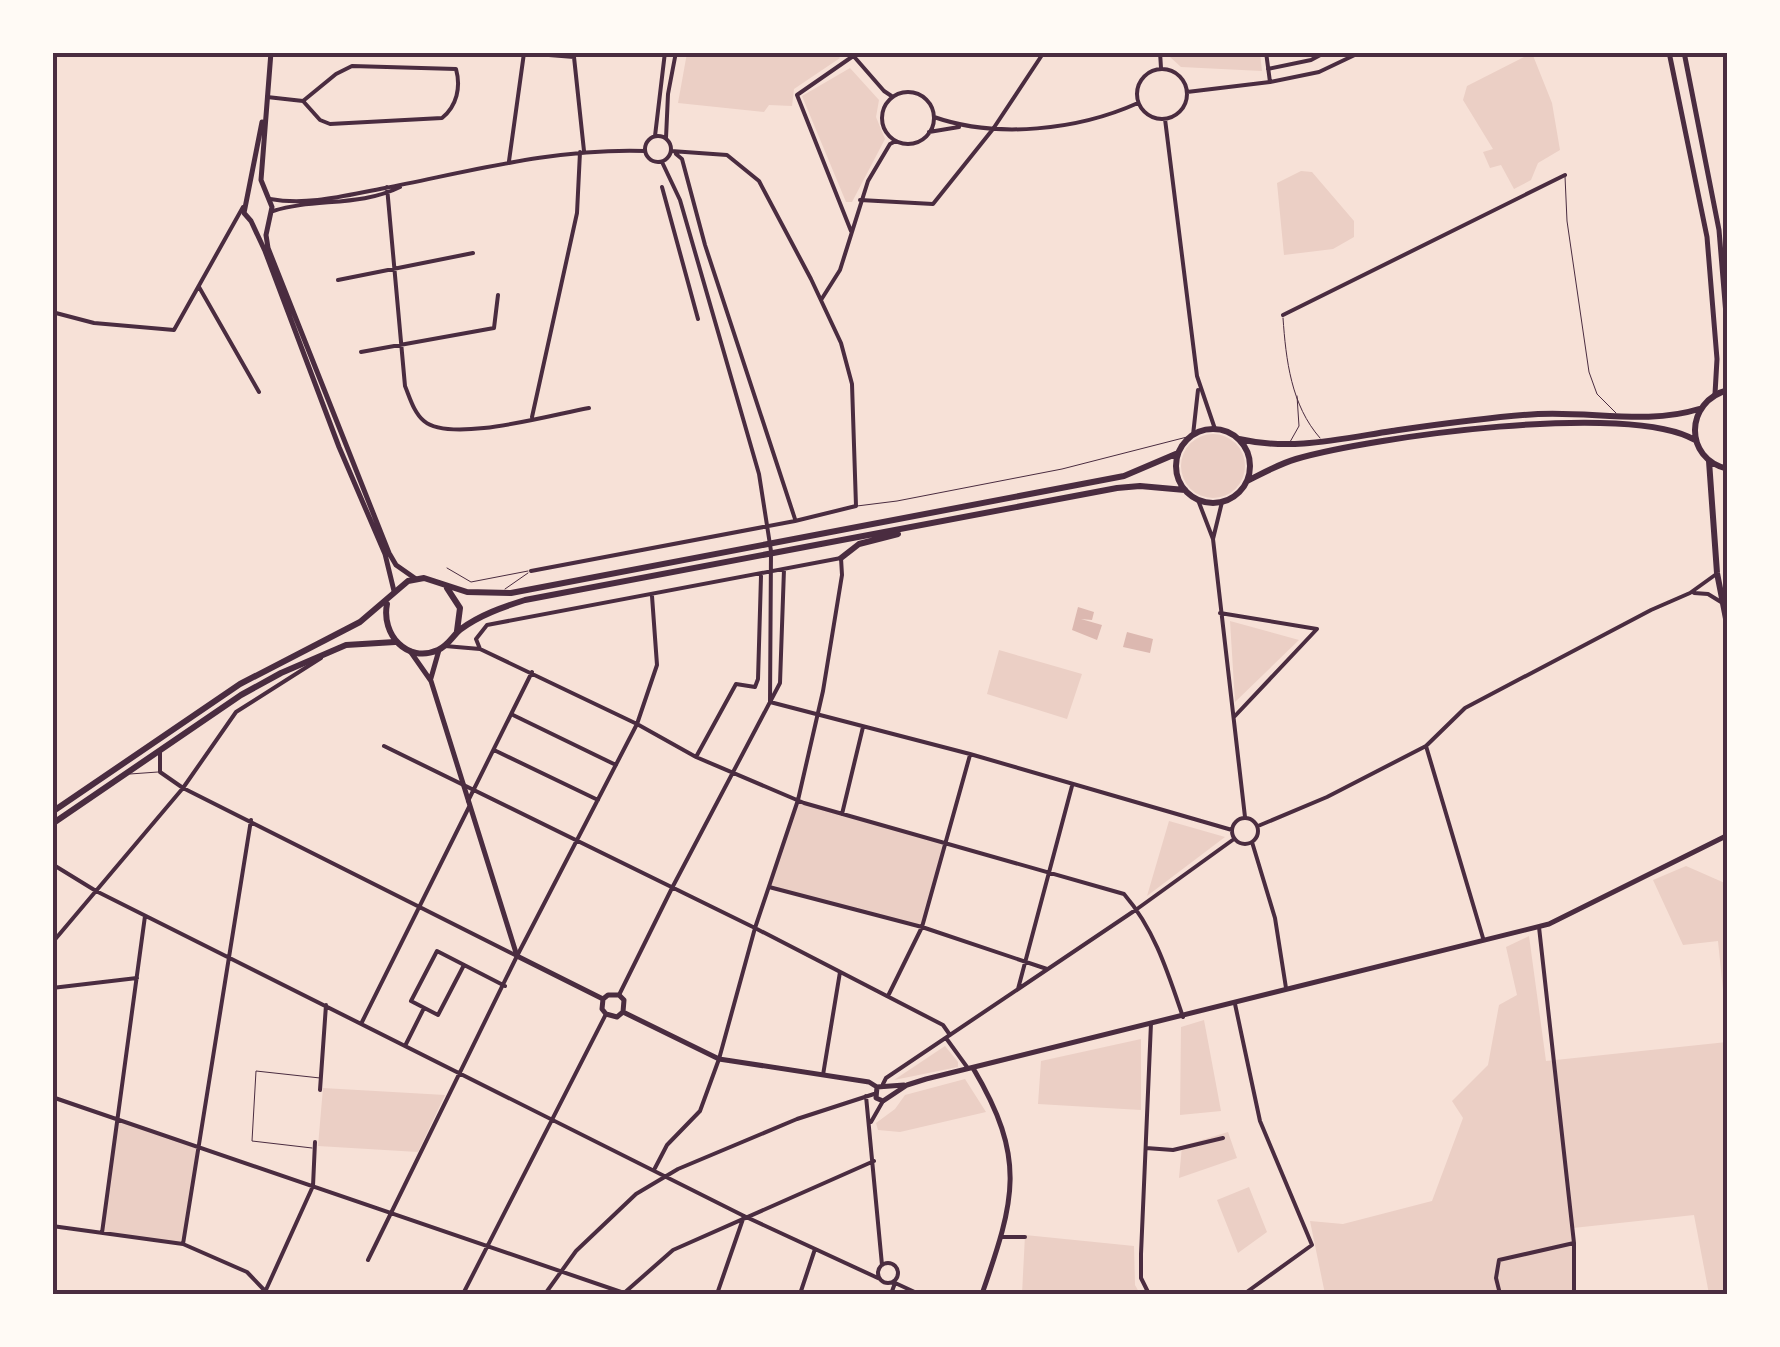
<svg xmlns="http://www.w3.org/2000/svg" width="1780" height="1347" viewBox="0 0 1780 1347" font-family="Lato,sans-serif">
	<style>
		.green { fill: #ebcfc5 }
		.water { fill: #dcb8b0 }
		.lines { fill: none; stroke-linecap: round; stroke-linejoin: round }
		.service { stroke: #4a2c40; stroke-width: 1 }
		.minor { stroke: #4a2c40; stroke-width: 4 }
		.tertiary { stroke: #4a2c40; stroke-width: 5 }
		.secondary { stroke: #4a2c40; stroke-width: 5 }
		.primary { stroke: #4a2c40; stroke-width: 6 }
		.neatline { fill: none; stroke: #4a2c40; stroke-width: 4 }
	</style>
	<rect width="100%" height="100%" fill="#f7e1d7"/>
	<!-- green -->
	<path class="green" d="M835,52L840,58L794,89L792,106L769,105L764,112L678,103L687,53Z
		M1170,53H1260L1262,71L1181,67L1170,57Z
		M1532,53L1552,103L1560,150L1538,163L1531,180L1514,189L1501,165L1490,168L1483,152L1493,149L1463,100L1467,86Z
		M850,68L879,100L876,117L885,139L852,202H846L802,96Z
		M1301,171L1312,172L1354,221V237L1333,249L1284,255L1277,183Z
		M1181 466a32 32 0 1 1 64 0a32 32 0 1 1-64 0Z
		M1230,621L1299,640L1235,702Z
		M999,650L1082,674L1067,719L987,694Z
		M798,800L944,844L922,927L769,887Z
		M1169,821L1225,837L1147,896Z
		M1686,866L1727,884V1030L1718,941L1683,945L1653,880Z
		M1529,936L1546,1061L1727,1042V1294H1709L1694,1215L1573,1228L1575,1294H1325L1310,1221L1343,1224L1432,1201L1463,1118L1452,1101L1488,1065L1499,1005L1517,995L1506,947Z
		M1204,1020L1221,1111L1180,1115L1181,1027Z
		M1141,1039V1110L1038,1104L1041,1061Z
		M945,1046L958,1062V1067L894,1080Z
		M965,1079L986,1112L900,1132L878,1130L876,1123L895,1109L905,1095Z
		M323,1088L445,1095L418,1152L318,1146Z
		M117,1119L200,1148L183,1244L102,1233Z
		M1228,1132L1237,1158L1179,1178L1182,1146Z
		M1249,1187L1267,1232L1238,1253L1217,1200Z
		M1025,1235L1134,1246L1135,1285L1140,1294H1022Z"/>
	<!-- water -->
	<path class="water" d="M1078,607L1094,612L1092,620L1081,619L1102,625L1097,640L1072,630Z
		M1127,632L1153,639L1150,653L1123,647Z"/>
	<g class="lines">
		<!-- service -->
		<path class="service" d="M1565,176L1567,221L1589,372L1597,394L1616,413
			M1283,318C1286,360 1291,405 1320,438
			M1290,442L1299,426L1297,396
			M857,506L897,501L1062,469L1191,436
			M447,568L471,582L528,571
			M505,589L528,573
			M130,774L158,772
			M312,1148L252,1141L256,1071L320,1078"/>
		<!-- minor -->
		<path class="minor" d="M850,52L884,91L893,97
			M1160,52L1161,68
			M1266,52L1270,82
			M1268,69L1311,60L1326,52
			M1137 94a25 25 0 1 1 50 0a25 25 0 1 1-50 0Z
			M1187,92L1270,82L1319,72L1361,52
			M882 118a26 26 0 1 1 52 0a26 26 0 1 1-52 0Z
			M267,97L303,101L336,74L352,66L456,69C461,87 457,106 442,118L330,124L320,120L303,101
			M934,117C997,139 1078,130 1138,103
			M1165,119L1197,376L1215,429
			M929,132L959,127
			M645 149a13 13 0 1 1 26 0a13 13 0 1 1-26 0Z
			M655,136L665,52
			M666,138L668,94L676,52
			M676,154L682,159L705,245L795,519
			M509,161L524,53L574,57L584,151
			M662,162L680,200L759,474L771,551L770,702
			M387,187L405,386C410,398 414,413 424,421C451,444 554,414 589,408
			M662,187L698,319
			M270,199C309,206 347,195 385,188C472,171 555,148 645,151
			M860,200L933,204L993,129L1044,52
			M273,211C314,198 360,207 400,187
			M851,231L797,95L859,52
			M338,280L473,253
			M199,287L259,392
			M821,300L840,270L868,181L890,144L896,141
			M52,312L94,323L174,330L243,207
			M1283,315L1565,175
			M361,352L494,328L498,295
			M532,417L577,213L580,152
			M1193,435L1198,390
			M1198,500L1213,539L1245,817
			M1213,539L1222,502
			M531,571L795,521L856,506L852,384L841,343L811,279L759,181L727,155L671,151
			M1694,593L1708,594L1721,602
			M1220,613L1317,629L1234,717
			M445,646L480,649L637,724L696,757L804,803L1124,894C1155,930 1168,973 1183,1017
			M480,649L476,639L487,625L841,558L842,575L823,691L798,800L755,928L719,1059L700,1111L667,1145L655,1168
			M770,702L970,754L1232,830
			M513,715L616,765
			M384,746L755,928L943,1025L950,1035
			M1426,746L1483,938
			M494,750L598,800
			M160,751V772L183,788L517,956
			M696,757L736,684L755,687L758,679L761,576
			M468,801L532,672
			M842,814L863,727
			M1232 831a13 13 0 1 1 26 0a13 13 0 1 1-26 0Z
			M1258,826L1327,797L1426,746L1465,708L1651,610L1690,593L1715,575
			M1252,842L1275,918L1286,988
			M52,864L96,891L744,1216L880,1279
			M769,887L922,927L1047,969
			M1539,927L1574,1243V1294
			M52,943L183,788L236,712L321,658
			M464,965L438,1015L411,1001L437,951L505,986
			M52,988L137,978
			M1018,989L1072,786
			M619,995L672,888L780,683L784,569
			M888,996L922,927L970,755
			M1235,1004L1260,1121L1312,1245L1244,1294
			M362,1022L469,807
			M946,1038L967,1067
			M406,1044L424,1008
			M823,1075L840,972
			M883,1084L886,1078L1137,909L1234,839
			M320,1090L326,1005
			M866,1096L882,1265
			M52,1097L627,1294
			M871,1122L883,1101
			M1146,1148L1173,1150L1223,1138
			M52,1226L183,1244L247,1272L268,1294
			M102,1233L145,916
			M1002,1237H1025
			M183,1244L251,820
			M368,1260L517,956L637,724L657,665L652,596
			M878 1273a10 10 0 1 1 20 0a10 10 0 1 1-20 0Z
			M893,1282L919,1294
			M265,1292L313,1186L315,1142
			M463,1294L606,1014
			M545,1294L576,1251L636,1194L678,1169L797,1119L874,1094
			M623,1294L673,1250L874,1161
			M717,1294L744,1216
			M800,1294L815,1249
			M891,1294L895,1283
			M1149,1294L1141,1278V1254L1151,1023
			M1500,1294L1496,1278L1499,1260L1574,1243"/>
		<!-- tertiary -->
		<path class="tertiary" d="M271,52L261,180L272,207L266,235L268,248L389,553L396,565L416,579
			M262,122L244,213L251,221L265,251L339,447L385,554L394,591
			M410,651L431,681L517,956L603,999
			M431,678L439,650
			M603,999L608,995H619L624,1000L623,1012
			M603,999L602,1009L606,1014L617,1017L623,1012
			M623,1012L719,1059L869,1082L877,1087L904,1085
			M973,1068C1027,1159 1015,1199 982,1294
			M877,1087L876,1098L883,1101L907,1085L926,1079L1549,924L1728,835"/>
		<!-- secondary -->
		<path class="secondary" d="M1669,52L1707,237L1717,359L1715,394
			M1684,52L1719,230L1728,339"/>
		<!-- primary -->
		<path class="primary" d="M1728,390C1685,401 1683,459 1728,469
			M1176 466a37 37 0 1 1 74 0a37 37 0 1 1-74 0Z
			M1239,439C1291,451 1340,439 1392,431C1441,424 1489,417 1538,414C1591,411 1648,425 1699,409
			M1709,461L1717,573L1728,629
			M1247,481C1263,473 1279,464 1296,459C1372,437 1629,401 1695,440
			M1728,492V560
			M841,558L859,544L898,534
			M447,588L460,608L457,631
			M387,604C381,634 407,664 438,650C449,645 453,635 461,629C480,615 503,607 525,600L1117,488L1140,486L1185,490
			M52,812L240,684L360,622L408,581L424,578L467,592L511,593L1124,476L1178,453
			M52,824L241,695L281,673L346,645L395,642"/>
	</g>
	<!-- border -->
	<rect width="1780" height="1347" fill="none" stroke="#fffaf5" stroke-width="110"/>
	<rect x="55" y="55" width="1670" height="1237" class="neatline"/>
</svg>
